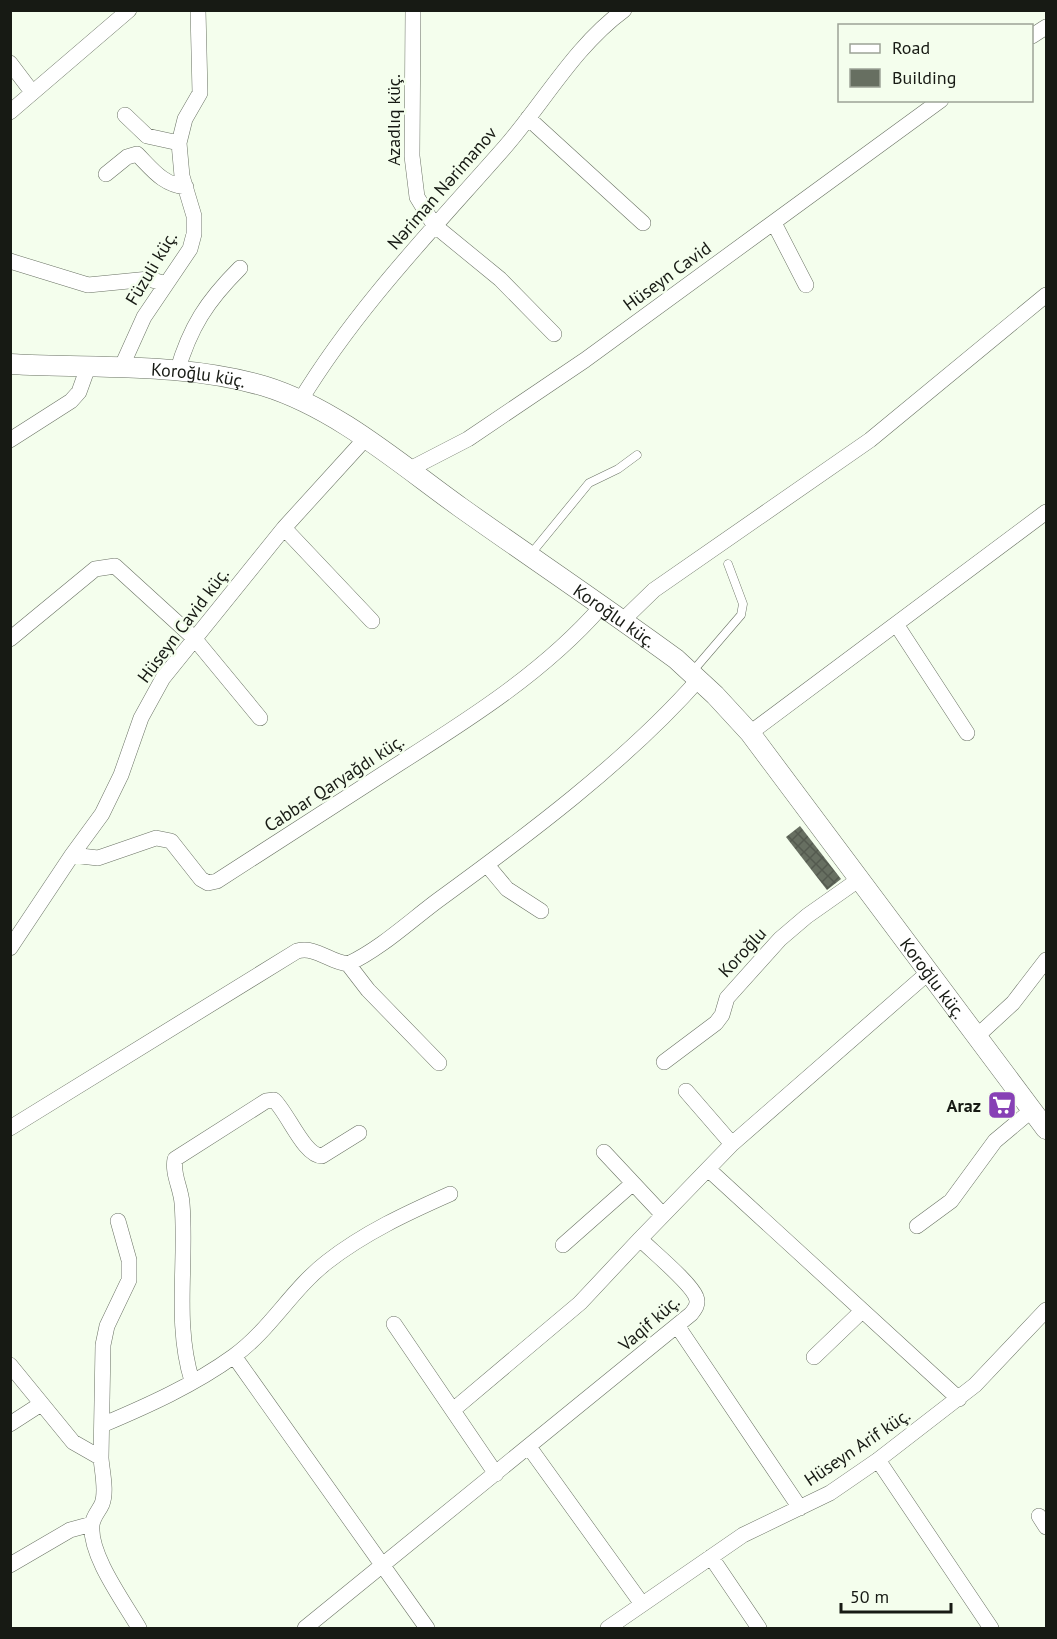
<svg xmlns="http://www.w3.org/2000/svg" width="1057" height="1639" viewBox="0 0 1057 1639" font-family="'PT Sans',sans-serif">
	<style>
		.building { fill: url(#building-cross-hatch) }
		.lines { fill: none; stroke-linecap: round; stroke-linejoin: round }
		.service-casing { stroke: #6a7264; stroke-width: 9 }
		.minor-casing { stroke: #6a7264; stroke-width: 16 }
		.tertiary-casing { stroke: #6a7264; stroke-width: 21 }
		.service { stroke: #fff; stroke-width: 8 }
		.minor { stroke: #fff; stroke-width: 15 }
		.tertiary { stroke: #fff; stroke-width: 20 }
		.labels { text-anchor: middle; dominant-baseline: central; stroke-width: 5; stroke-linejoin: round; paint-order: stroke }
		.street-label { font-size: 18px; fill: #171a14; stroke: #f4feed }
		.poi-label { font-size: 18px; font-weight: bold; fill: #171a14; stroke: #f4feed; text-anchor: end }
	</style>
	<defs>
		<pattern id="building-cross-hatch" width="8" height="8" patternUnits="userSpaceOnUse" patternTransform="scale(1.5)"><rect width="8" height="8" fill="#676f61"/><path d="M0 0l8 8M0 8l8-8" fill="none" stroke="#545a4f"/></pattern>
	</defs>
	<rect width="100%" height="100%" fill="#f4feed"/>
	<!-- building -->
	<path class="building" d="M800,826L841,879L827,890L786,837Z"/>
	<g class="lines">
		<!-- service casing -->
		<g class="service-casing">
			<path id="service" d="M530,555L589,483L618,469L637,455
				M692,672L741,615L743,604L728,564"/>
		</g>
		<!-- minor casing -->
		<g class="minor-casing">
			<path id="minor" d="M413,10L412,156L417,197L434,225L500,279L554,334
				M1032,36L1046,27
				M10,63L32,92
				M10,112L129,10
				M125,115L147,136L179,143
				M528,118L643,223
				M106,174L127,157L137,154C152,169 163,185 186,187
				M774,223L806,285
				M10,261L88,285L149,279L166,284
				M121,368L144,317L190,249L194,234V216L182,176L179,143L185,119L200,93L198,10
				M177,372C190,327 207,301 240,268
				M300,401C357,307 433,229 505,147C545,101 574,47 624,10
				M10,440L71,401L79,392L88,367
				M408,470L468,439L585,360L941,100
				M284,528L372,621
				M622,621L654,590L870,440L1046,295
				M896,624L967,733
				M10,639L95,569L115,566L194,638L260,718
				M750,733L1046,512
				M72,855L98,858L156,838L171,841L201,879L208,883L217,881C278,842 339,803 400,763C471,718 545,671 601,607
				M487,865L507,889L541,911
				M10,948L72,855L102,814L121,775L141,718L163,678L284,528L365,439
				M348,964C380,949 409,922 437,901C525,837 627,761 699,679
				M976,1037L1013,1003L1046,960
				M664,1062L716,1023L722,1015L727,998L780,939L807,916L861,878
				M686,1091L732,1144
				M10,1128L297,951C316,946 329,962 348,964L368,990L439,1063
				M604,1152L662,1214
				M708,1169L959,1399
				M917,1226L951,1201L995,1141L1032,1110
				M563,1245L632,1184
				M394,1324L496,1474
				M678,1327L800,1508
				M234,1356L427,1628
				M814,1357L862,1311
				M10,1365L73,1442L101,1458C102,1472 107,1491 102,1504C99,1511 93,1516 92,1525C89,1555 124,1602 139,1628
				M192,1381C174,1323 187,1263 182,1203C181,1188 172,1174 175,1159L266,1101L274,1100C288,1113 304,1156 322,1156L359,1133
				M453,1410L580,1303L640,1239
				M10,1424L41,1404
				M102,1425C147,1406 194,1385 234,1356C270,1330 292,1289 327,1262C364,1233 407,1213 450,1194
				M529,1447L642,1604
				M101,1458L103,1345L107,1326L129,1280V1260L118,1221
				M878,1460L991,1628
				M1039,1516L1046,1527
				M711,1557L759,1628
				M10,1565L70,1530L92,1524
				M305,1628L691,1314C695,1309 699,1304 696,1297C691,1283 652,1251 640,1239L732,1144L929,972
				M608,1628L743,1535L830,1493L878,1460L975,1385L1046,1310"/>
		</g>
		<!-- tertiary casing -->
		<g class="tertiary-casing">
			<g id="tertiary">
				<path id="s1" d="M10,364C94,369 182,362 264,386C336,408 400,464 460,507C532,558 605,607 676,659L715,695L750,733L1046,1129"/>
			</g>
		</g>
		<!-- service -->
		<use href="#service" class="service"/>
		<!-- minor -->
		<use href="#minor" class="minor"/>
		<!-- tertiary -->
		<use href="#tertiary" class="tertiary"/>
	</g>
	<!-- icons -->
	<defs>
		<g id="supermarket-square" transform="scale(1.5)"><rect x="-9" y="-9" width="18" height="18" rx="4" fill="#8741b5" stroke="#f4feed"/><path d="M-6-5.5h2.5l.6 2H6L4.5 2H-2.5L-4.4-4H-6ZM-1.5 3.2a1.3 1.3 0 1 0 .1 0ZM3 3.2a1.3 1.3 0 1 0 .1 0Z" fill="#fff"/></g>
	</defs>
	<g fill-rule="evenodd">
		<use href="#supermarket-square" x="1002" y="1105"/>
	</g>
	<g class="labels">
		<!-- street labels -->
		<g class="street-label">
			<text transform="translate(393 120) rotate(-90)">Azadlıq küç.</text>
			<text transform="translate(442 188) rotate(-49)">Nəriman Nərimanov</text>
			<text transform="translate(151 268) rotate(-59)">Füzuli küç.</text>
			<text transform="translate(667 276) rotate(-36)">Hüseyn Cavid</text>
			<text stroke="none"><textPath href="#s1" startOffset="189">Koroğlu küç.</textPath></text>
			<text stroke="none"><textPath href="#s1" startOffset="676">Koroğlu küç.</textPath></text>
			<text transform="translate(183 625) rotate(-53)">Hüseyn Cavid küç.</text>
			<text transform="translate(334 783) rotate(-33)">Cabbar Qaryağdı küç.</text>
			<text transform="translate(742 952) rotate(-47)">Koroğlu</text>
			<text stroke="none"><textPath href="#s1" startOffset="1162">Koroğlu küç.</textPath></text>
			<text transform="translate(649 1323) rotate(-41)">Vaqif küç.</text>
			<text transform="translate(857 1447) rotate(-34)">Hüseyn Arif küç.</text>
		</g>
		<!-- poi labels -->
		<g class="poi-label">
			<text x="981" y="1105">Araz</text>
		</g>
	</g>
	<!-- border -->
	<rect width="1057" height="1639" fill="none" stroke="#171a14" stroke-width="24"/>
	<!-- legend -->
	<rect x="838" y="24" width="195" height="78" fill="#f4feed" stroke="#9ca396" stroke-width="1.5"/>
	<rect x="850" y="44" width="30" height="9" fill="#ffffff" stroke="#9ca396" stroke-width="1.5"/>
	<text x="892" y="54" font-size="18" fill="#171a14">Road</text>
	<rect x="850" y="69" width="30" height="18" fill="#676f61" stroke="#9ca396" stroke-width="1.5"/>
	<text x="892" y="84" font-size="18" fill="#171a14">Building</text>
	<!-- scale -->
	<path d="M841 1603v9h110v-9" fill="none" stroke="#171a14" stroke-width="3"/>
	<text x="850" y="1603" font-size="18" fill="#171a14" stroke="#f4feed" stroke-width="4.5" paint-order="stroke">50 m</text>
</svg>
